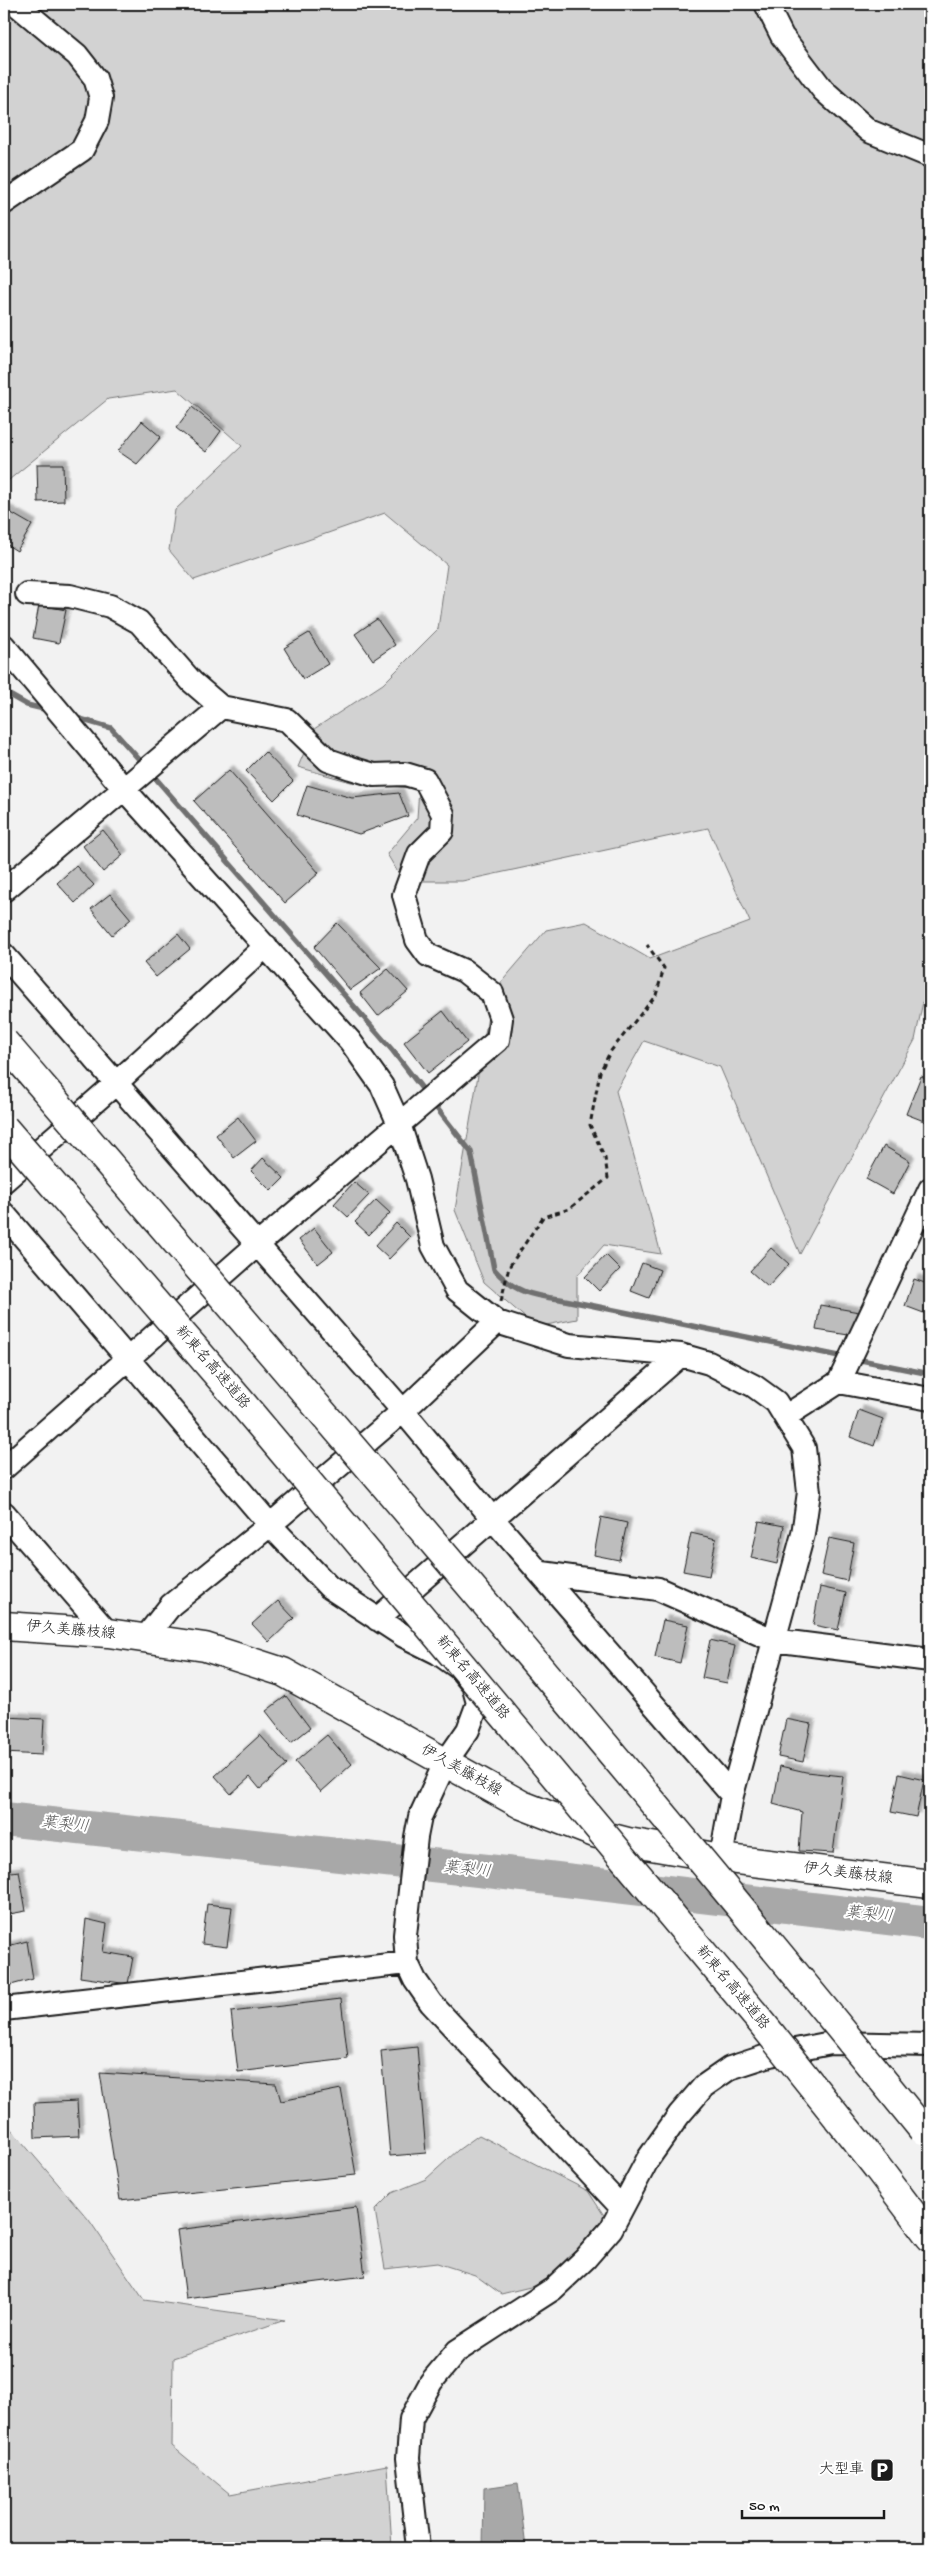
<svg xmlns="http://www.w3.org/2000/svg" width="934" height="2552" viewBox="0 0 934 2552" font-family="'Gochi Hand','Klee One',sans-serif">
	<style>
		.green { fill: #d2d2d2; stroke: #777 }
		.water { fill: #a8a8a8; stroke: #707070 }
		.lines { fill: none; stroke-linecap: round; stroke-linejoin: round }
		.stream { stroke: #707070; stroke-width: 5.5 }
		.river { stroke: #a8a8a8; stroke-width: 34 }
		.building { fill: #bdbdbd; stroke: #1c1c1c; filter: url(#shadow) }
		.minor-casing { stroke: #1c1c1c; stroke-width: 26 }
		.major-casing { stroke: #1c1c1c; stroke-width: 31 }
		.highway-casing { stroke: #1c1c1c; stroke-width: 31 }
		.path { stroke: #1c1c1c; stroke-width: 3; stroke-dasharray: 5 4; stroke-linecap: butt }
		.minor { stroke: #fff; stroke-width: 22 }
		.major { stroke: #fff; stroke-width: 28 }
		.highway { stroke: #fff; stroke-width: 28 }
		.highway-bridge-casing { stroke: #1c1c1c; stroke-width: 31; stroke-linecap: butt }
		.highway-bridge { stroke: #fff; stroke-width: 28 }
		.labels { text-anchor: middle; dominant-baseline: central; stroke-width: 4; stroke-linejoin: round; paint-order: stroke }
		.street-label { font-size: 15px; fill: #1c1c1c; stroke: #fff }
		.poi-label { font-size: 15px; fill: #1c1c1c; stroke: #fff; text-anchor: end }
		.water-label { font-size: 16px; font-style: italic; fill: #5b5b5b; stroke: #fff }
	</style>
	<defs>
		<filter id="shadow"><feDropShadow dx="4.5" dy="-4.5" stdDeviation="1" flood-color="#0004"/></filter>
	</defs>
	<rect width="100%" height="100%" fill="#f2f2f2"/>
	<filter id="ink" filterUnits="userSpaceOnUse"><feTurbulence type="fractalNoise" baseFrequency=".02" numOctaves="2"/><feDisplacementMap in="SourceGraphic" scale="10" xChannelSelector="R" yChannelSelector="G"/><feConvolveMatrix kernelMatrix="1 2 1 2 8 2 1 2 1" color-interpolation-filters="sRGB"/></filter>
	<g filter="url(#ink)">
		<!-- green -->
		<path class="green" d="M4,4H930V968L915,1040L800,1254L720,1067L644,1041L616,1091L661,1254L604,1245L577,1276V1319L536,1327L484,1282L455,1210L492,993L546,930L586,922L650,959L750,922L708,828L462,881H403L387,854L417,818L419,789L351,782L298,767L314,729L383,684L438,629L447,565L385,513L194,580L169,550L175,510L242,446L177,389L108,399L4,484Z
			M4,2121L89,2220L144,2300L285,2320L173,2358L172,2446L230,2494L387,2465L392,2548H4Z
			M479,2135L588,2191L605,2217L547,2283L501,2294L475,2275L437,2263L385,2269L375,2210L392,2193L426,2179L458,2150Z"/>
		<!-- water -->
		<path class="water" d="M518,2483L526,2548H483L484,2488Z"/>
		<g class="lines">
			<!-- stream -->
			<path class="stream" d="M4,692L27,705L48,710
				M73,717L111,728L145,766
				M151,773L393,1051L427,1095
				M432,1102L471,1152L494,1269C514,1292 532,1296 560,1299L844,1357
				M856,1359L930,1374"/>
			<!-- river -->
			<path class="river" d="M4,1819L506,1873L930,1923"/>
		</g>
		<!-- building -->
		<path class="building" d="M192,407L221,431L206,452L176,428Z
			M142,421L161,437L137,464L118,451Z
			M37,464H63L64,501L38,502Z
			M6,510L32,525L17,551L4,543V514Z
			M39,605L66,610L59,643L33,638Z
			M377,619L395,645L373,660L355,634Z
			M309,633L328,664L303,679L284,648Z
			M265,752L293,781L274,800L246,771Z
			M229,770L319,873L285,903L194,801Z
			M307,785L352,798L399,793L408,816L359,834L297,815Z
			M103,830L123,855L103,872L83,846Z
			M76,866L94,885L75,903L57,883Z
			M110,894L131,919L112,935L91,909Z
			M337,923L381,968L350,990L314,947Z
			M178,934L190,949L156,977L144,963Z
			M388,969L408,991L378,1016L360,993Z
			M443,1011L467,1042L428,1073L404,1042Z
			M921,1076L930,1080L929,1123L906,1114Z
			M238,1117L256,1141L234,1158L216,1135Z
			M884,1146L910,1161L893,1194L866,1179Z
			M263,1158L284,1178L271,1191L251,1171Z
			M354,1182L369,1195L348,1217L334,1204Z
			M376,1200L390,1213L369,1235L355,1222Z
			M396,1223L410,1237L389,1259L375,1246Z
			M314,1228L333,1252L318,1264L299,1240Z
			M771,1248L789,1264L768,1287L750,1271Z
			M606,1255L620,1269L599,1291L585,1277Z
			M642,1263L660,1270L649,1298L631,1291Z
			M914,1279L930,1285L929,1315L905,1306Z
			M820,1305L859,1312L855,1336L816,1330Z
			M930,1328V1349L924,1347Z
			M859,1410L883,1419L874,1446L850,1437Z
			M601,1517L627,1523L619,1560L594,1555Z
			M759,1521L784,1526L777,1564L751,1558Z
			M691,1533L716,1539L709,1576L683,1571Z
			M829,1538L854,1543L847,1581L821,1575Z
			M820,1587L846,1593L838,1630L813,1625Z
			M278,1601L294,1618L269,1642L252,1624Z
			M663,1620L688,1625L680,1663L655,1657Z
			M710,1640L735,1646L727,1683L702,1678Z
			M286,1696L310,1728L291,1743L266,1711Z
			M6,1717L44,1719L42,1755L4,1753Z
			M786,1719L811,1724L803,1762L778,1757Z
			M260,1735L287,1765L260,1789L250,1777L231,1794L215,1776Z
			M327,1735L352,1764L321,1792L295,1762Z
			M780,1766L806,1772L843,1776L833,1853L799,1851L802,1812L773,1804Z
			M899,1774L924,1780L916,1817L891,1812Z
			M19,1871L26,1911L4,1915V1873Z
			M207,1904L232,1907L227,1947L202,1944Z
			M86,1919L107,1924L103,1952L133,1957L128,1984L80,1977Z
			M27,1941L33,1979L11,1985L4,1947Z
			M341,1999L348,2059L238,2072L231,2012Z
			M417,2047L426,2153L390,2156L381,2051Z
			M100,2073L276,2084L281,2101L341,2089L356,2175L120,2200Z
			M77,2101L79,2136L35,2138L34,2103Z
			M356,2207L365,2276L186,2299L177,2230Z"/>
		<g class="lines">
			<!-- minor casing -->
			<g class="minor-casing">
				<path id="minor" d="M766,4L782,36L823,90L869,131L930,156
					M4,203L82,150L97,121L101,98L95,78L77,55L16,4
					M4,646L124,789L350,1041L382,1086L399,1124L417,1179L433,1246L457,1290L497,1322L569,1345L681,1355L709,1363L754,1386L776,1402L804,1448L809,1492L803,1534L732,1795L721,1858
					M4,890L221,707
					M4,955L403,1411L492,1518L732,1795
					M4,1181L115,1084L266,946
					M4,1214L270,1525L329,1587L404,1636L438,1653L459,1668L473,1685L478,1703L468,1730L445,1763L420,1817L416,1837L405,1935L407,1963L415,1980L431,2003L622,2208
					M839,1382L930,1399
					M786,1416L839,1382L930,1189
					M4,1468L257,1245L498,1040L501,1019L492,993L464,971L428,955L417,940L404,895L419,854L442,831L443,814L425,780L405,774L374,775L351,768L328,760L287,720L221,707L192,682L139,622L110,606L70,596L27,594
					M4,1513L108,1633
					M542,1573L658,1589L773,1640L930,1660
					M377,1619L681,1355
					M145,1638L171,1605L270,1525L403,1411L497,1322
					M4,2009L407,1963
					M418,2548L408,2458L411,2419L431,2382L457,2351L553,2289L585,2259L611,2229L648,2159L679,2115L704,2086L730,2068L770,2055L831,2043L930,2045"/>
			</g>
			<!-- major casing -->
			<g class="major-casing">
				<path id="major" d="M4,1626L108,1633L205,1647L283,1672L522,1805L597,1834L628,1842L721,1858L930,1884"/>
			</g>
			<!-- highway casing -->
			<g class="highway-casing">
				<path id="highway" d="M877,2167L930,2237"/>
			</g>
			<!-- path -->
			<path class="path" d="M501,1301L509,1267L543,1217L569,1209L608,1178L605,1158L590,1125L600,1072L610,1052L656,995L664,968L647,945"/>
			<!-- minor -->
			<use href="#minor" class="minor"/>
			<!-- major -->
			<use href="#major" class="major"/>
			<!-- highway -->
			<use href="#highway" class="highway"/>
			<!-- highway-bridge casing -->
			<g class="highway-bridge-casing">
				<path id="highway-bridge" d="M4,1042C314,1402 624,1761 923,2130
					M4,1128L241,1402L762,2023L877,2167"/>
			</g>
			<!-- highway-bridge -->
			<use href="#highway-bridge" class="highway-bridge"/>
		</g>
	</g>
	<!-- icons -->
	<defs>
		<g id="parking-square" transform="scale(1.25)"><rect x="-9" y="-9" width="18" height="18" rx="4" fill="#1c1c1c" stroke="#fff"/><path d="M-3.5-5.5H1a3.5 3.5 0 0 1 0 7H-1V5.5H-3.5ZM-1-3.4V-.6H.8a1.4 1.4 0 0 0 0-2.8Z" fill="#fff"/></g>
	</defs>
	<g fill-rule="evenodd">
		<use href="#parking-square" x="882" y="2470"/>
	</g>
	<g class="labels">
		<!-- street labels -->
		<g class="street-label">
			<text transform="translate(212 1368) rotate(49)">新東名高速道路</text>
			<text transform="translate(71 1631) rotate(5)">伊久美藤枝線</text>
			<text transform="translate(472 1678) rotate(50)">新東名高速道路</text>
			<text transform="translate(461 1771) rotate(29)">伊久美藤枝線</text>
			<text transform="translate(848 1874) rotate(7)">伊久美藤枝線</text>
			<text transform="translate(732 1988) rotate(50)">新東名高速道路</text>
		</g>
		<!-- poi labels -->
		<g class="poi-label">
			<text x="864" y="2470">大型車</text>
		</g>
		<!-- water labels -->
		<g class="water-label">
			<text transform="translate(65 1826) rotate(6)">葉梨川</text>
			<text transform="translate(467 1871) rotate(6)">葉梨川</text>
			<text transform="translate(869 1916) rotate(6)">葉梨川</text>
		</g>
	</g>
	<!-- margin -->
	<rect width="934" height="2552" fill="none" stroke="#fff" stroke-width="20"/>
	<rect x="10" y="10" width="914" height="2532" fill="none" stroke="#1c1c1c" stroke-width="2" filter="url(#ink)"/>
	<!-- scale -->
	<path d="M742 2510v8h142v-8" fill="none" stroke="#1c1c1c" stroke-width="2.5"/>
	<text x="749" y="2510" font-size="15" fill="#1c1c1c" stroke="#ffffff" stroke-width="4" paint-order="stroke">50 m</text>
</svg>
